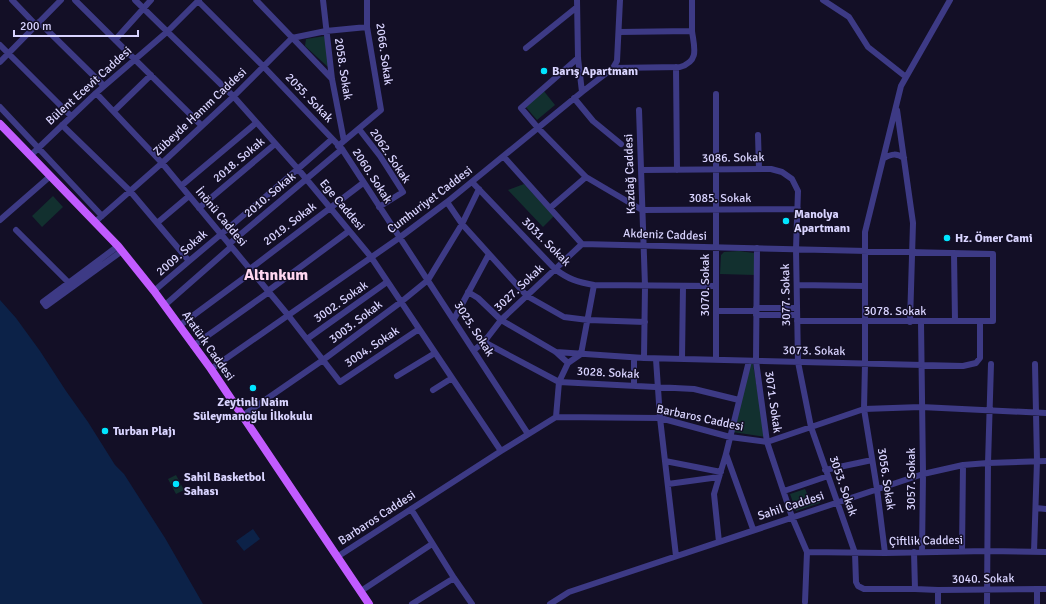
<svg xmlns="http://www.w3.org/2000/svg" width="1046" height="604" viewBox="0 0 1046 604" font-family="Signika,sans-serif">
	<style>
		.green { fill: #12302f }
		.water { fill: #0c2248 }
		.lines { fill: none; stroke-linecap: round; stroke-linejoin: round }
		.minor { stroke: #3d3a85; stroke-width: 6 }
		.major { stroke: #c25bff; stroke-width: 8 }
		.poi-dot { fill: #00e5ff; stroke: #130f26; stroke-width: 1.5 }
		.labels { text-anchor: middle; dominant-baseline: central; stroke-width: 3; stroke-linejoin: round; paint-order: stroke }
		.street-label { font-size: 12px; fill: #d9d4ff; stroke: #130f26 }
		.poi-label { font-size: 12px; font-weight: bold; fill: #d9d4ff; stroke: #130f26; text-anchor: start }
		.district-label { font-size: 16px; font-weight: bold; fill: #ffd6f0; stroke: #130f26 }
	</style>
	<rect width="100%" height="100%" fill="#130f26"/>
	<!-- green -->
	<path class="green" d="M325,36L329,68L305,46L306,39Z
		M543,90L555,105L537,120L525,106Z
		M524,184L554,216L543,227L508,190Z
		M53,196L63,207L42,227L32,216Z
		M739,251L754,253L755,275L720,274L721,255L724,252Z
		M749,363L753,364L765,437L733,432Z
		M176,475L184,490L176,494L168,479Z
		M805,489L809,498L817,495L820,503L796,511L790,494Z"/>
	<!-- water -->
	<path class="water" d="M0,300L16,318L40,351L66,391L88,422L115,465L124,474L165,538L203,604H0Z
		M253,529L260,539L244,551L236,541Z"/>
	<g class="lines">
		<!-- minor -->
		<path class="minor" d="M12,0L36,25
			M75,0L202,126
			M135,0L234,97L298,169L371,257L501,451
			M256,0L332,79
			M323,0L332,79L344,141
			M823,0L849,17L868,47L906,77
			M198,1L263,66L342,149L528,434
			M39,22L104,86
			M619,32L692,31V0
			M115,40L151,0
			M0,45L71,116
			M526,48L577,7
			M578,58L521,108L538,128L586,177L642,210L798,209
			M0,62L61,0
			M676,67L677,170
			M613,68L680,67C700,61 694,47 692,31
			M582,92L613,68L617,61L620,0
			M96,93L162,163L288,315L340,382L419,329
			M574,98L593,121L621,144
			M0,107L102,216
			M639,110L645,286L644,358
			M897,110L913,223L910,322
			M114,111L151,75
			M62,125L130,191L189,261
			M359,129L380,156L403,192L379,207
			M758,135L759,169
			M338,146L381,110L367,27V0
			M30,156L96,93L168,31L199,0
			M504,157L582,244L993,254V321H797
			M884,158C892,154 896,153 904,158
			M641,170L771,169L782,172L792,179L798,191L796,249L798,362L811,427L855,553L856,582L858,586L864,589H915L938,590L1037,589V604
			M472,182L555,269C568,279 577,282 594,285L716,286
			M181,186L256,123
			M447,202L462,224L527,296L564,317L588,320L645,322
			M199,208L275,144
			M550,208L586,177
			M0,220L47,179
			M95,222L162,163L233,97L292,38L326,31L367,27
			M157,223L189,196
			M16,230L69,283
			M229,244L342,149
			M118,246L43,302L46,306L122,251
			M757,248L756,361L767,442L792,517L807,552L805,602
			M954,253L955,321
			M250,269L363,183
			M797,285L864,286
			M154,291C213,240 274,191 332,139
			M268,291L349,231
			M468,292L478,298L501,320L556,352L568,363
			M165,305L231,247
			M756,308H797
			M716,311H756
			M756,315H797
			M454,319L489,254
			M921,322L923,474L922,552
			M179,326L252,272
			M307,339L387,282
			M484,342L559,382L694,389L739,400
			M193,346L269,292
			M474,350L484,342L501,320L582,244
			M556,352L644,358L963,366L976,363L980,358V321
			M634,358V386
			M656,359L660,418L676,556
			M682,359L683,286
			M716,360V94
			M211,369L399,238L447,202L582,92L578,58L577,0
			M397,376L435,353
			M433,390L452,378
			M242,416L323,360L401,302L428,280L462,224L479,189
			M556,417L559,382L568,363L581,354L594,285
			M726,454L753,529
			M665,461L721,472
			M825,470L872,460
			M668,484L719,477
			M784,491L828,476
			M1036,508L1046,509
			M411,509L454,578L472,604
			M719,542L714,494L726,454L749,361
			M962,551L963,465
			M807,552L885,553L987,551L1046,552
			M914,552L915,589
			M1034,552L1037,461L1035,364
			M885,553L877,489L864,409L865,364V232L901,86L950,0
			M337,557L501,451L556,417L660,418L730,437L767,442L864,409L921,407L1046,413
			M1037,589H1046
			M938,590V604
			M361,591L432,544
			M412,604L454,578
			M550,604L569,592L923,474L963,465L988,463L1046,461
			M987,604L988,463L991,364"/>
		<!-- major -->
		<path class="major" d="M0,124L118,246L154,291L211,369L369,604"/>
	</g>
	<!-- markers -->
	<g class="poi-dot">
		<circle cx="544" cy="71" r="4"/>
		<circle cx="786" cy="221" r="4"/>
		<circle cx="947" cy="238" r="4"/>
		<circle cx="253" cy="388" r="4"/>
		<circle cx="105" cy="431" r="4"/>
		<circle cx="176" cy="484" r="4"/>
	</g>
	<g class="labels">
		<!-- street labels -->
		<g class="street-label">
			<text transform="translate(384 54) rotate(82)">2066. Sokak</text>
			<text transform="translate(343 69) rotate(81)">2058. Sokak</text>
			<text transform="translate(89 86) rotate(-42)">Bülent Ecevit Caddesi</text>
			<text transform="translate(309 98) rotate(46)">2055. Sokak</text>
			<text transform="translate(200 112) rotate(-43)">Zübeyde Hanım Caddesi</text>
			<text transform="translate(390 156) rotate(56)">2062. Sokak</text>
			<text transform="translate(733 158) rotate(-1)">3086. Sokak</text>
			<text transform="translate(239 160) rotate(-40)">2018. Sokak</text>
			<text transform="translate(630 174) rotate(-92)">Kazdağ Caddesi</text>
			<text transform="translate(372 176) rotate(57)">2060. Sokak</text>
			<text transform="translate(270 195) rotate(-40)">2010. Sokak</text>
			<text x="720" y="198">3085. Sokak</text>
			<text transform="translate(430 200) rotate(-37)">Cumhuriyet Caddesi</text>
			<text transform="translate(342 205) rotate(50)">Ege Caddesi</text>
			<text transform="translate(221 217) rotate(50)">İnönü Caddesi</text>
			<text transform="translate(290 224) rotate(-37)">2019. Sokak</text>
			<text transform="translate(665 235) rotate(2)">Akdeniz Caddesi</text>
			<text transform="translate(546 242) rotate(45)">3031. Sokak</text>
			<text transform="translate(182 253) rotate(-41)">2009. Sokak</text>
			<text transform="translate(705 285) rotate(-90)">3070. Sokak</text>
			<text transform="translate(519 288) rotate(-43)">3027. Sokak</text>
			<text transform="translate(786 295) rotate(-91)">3077. Sokak</text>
			<text transform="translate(341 302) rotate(-35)">3002. Sokak</text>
			<text x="895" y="311">3078. Sokak</text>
			<text transform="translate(356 322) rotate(-37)">3003. Sokak</text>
			<text transform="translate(474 329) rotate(57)">3025. Sokak</text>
			<text transform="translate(208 346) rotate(55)">Atatürk Caddesi</text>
			<text transform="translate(372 347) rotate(-34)">3004. Sokak</text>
			<text transform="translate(814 351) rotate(1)">3073. Sokak</text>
			<text transform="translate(608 373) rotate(3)">3028. Sokak</text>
			<text transform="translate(773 402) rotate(82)">3071. Sokak</text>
			<text transform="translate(700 418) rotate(12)">Barbaros Caddesi</text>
			<text transform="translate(886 479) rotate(81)">3056. Sokak</text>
			<text transform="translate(911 479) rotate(-90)">3057. Sokak</text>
			<text transform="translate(843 486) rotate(71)">3053. Sokak</text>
			<text transform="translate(791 506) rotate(-18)">Sahil Caddesi</text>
			<text transform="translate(377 518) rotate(-33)">Barbaros Caddesi</text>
			<text transform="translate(926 541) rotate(-1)">Çiftlik Caddesi</text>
			<text transform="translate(983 579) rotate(-1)">3040. Sokak</text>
		</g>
		<!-- poi labels -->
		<g class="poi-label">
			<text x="552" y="71">Barış Apartmanı</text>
			<text x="794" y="214">Manolya<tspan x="794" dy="14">Apartmanı</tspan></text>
			<text x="955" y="238">Hz. Ömer Cami</text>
			<text x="253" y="402" text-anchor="middle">Zeytinli Naim<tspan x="253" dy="14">Süleymanoğlu İlkokulu</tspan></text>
			<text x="113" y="431">Turban Plajı</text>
			<text x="184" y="477">Sahil Basketbol<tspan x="184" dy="14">Sahası</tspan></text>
		</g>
		<!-- district labels -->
		<g class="district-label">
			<text x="276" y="275">Altınkum</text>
		</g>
	</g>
	<!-- scale -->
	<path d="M14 30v6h124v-6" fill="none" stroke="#d9d4ff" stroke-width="2"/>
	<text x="20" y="30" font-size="12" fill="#d9d4ff" stroke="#130f26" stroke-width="3" paint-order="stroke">200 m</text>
</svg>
